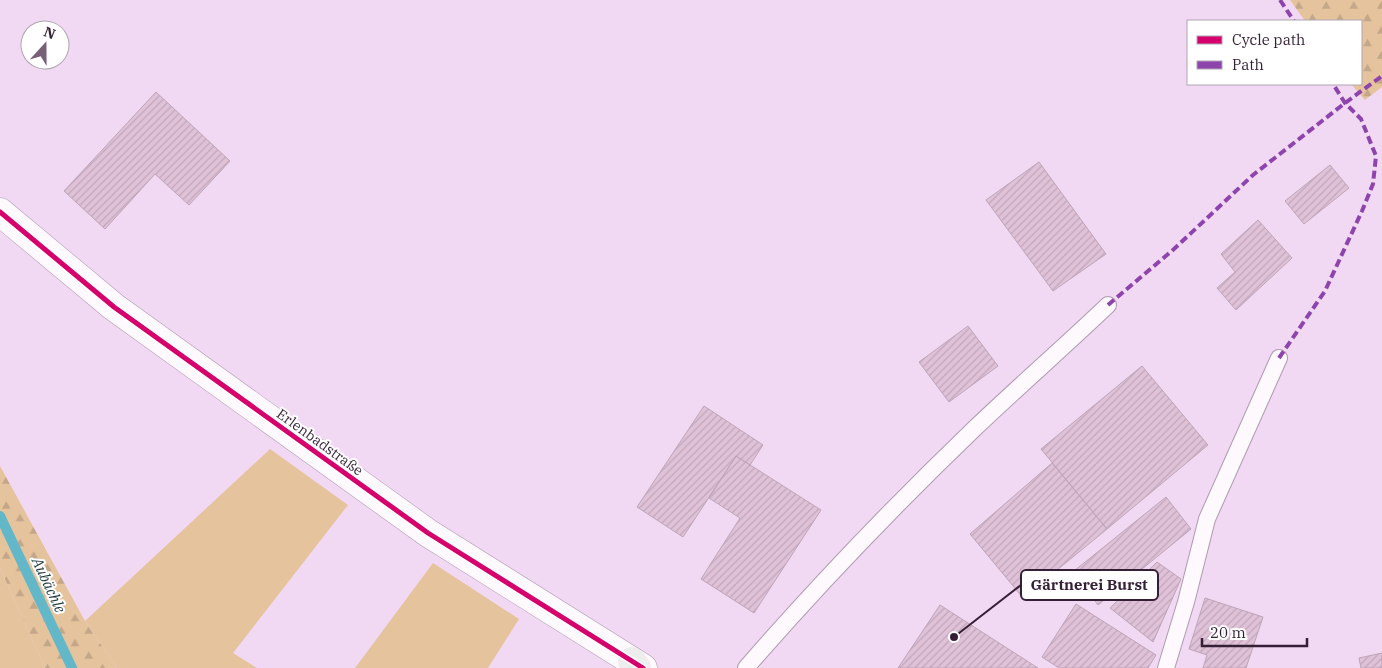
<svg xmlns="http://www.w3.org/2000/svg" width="1382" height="668" viewBox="0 0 1382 668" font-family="'IBM Plex Serif',serif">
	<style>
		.grass { fill: #e4c39d }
		.forest { fill: url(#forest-firs) }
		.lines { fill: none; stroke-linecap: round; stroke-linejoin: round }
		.stream { stroke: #62b7c8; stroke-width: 10 }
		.building { fill: url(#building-hatch); stroke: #bda5b8 }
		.service-casing { stroke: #af9ab0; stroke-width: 18 }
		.tertiary-casing { stroke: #af9ab0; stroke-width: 29 }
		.secondary-casing { stroke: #af9ab0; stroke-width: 29 }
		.service { stroke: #fdf9fd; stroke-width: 16 }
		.tertiary { stroke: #fdf9fd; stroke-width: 28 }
		.secondary { stroke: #eeedee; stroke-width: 28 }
		.quiet { stroke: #8e44ad; stroke-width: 4; stroke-dasharray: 8 4; stroke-linecap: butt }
		.cycleway-casing { stroke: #fff; stroke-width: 8 }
		.cycleway { stroke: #d6006c; stroke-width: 5 }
		.labels { text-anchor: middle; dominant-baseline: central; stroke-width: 4; stroke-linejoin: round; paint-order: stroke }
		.street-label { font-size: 14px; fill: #351f36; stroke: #fff }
		.water-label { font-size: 15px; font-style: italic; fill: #1e393c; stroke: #fff }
		.leader { fill: none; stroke: #351f36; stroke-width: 2 }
		.callout-dot { fill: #351f36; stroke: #fff; stroke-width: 2 }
		.callout { fill: #fff; stroke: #351f36; stroke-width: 2 }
		.callout-label { font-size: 15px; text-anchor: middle; font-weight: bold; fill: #351f36 }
	</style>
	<defs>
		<pattern id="forest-firs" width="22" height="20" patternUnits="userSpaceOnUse" patternTransform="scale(1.25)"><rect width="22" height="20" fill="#e4c39d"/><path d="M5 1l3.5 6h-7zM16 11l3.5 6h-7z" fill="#c4a788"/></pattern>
		<pattern id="building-hatch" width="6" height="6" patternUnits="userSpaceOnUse" patternTransform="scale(1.25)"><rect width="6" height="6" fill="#e0c2d8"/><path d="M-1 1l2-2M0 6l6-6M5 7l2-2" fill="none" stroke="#c1a6ba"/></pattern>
	</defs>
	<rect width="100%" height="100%" fill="#f2d9f3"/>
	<!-- grass -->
	<path class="grass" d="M270,449L348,505L233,653L257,668H117L85,621Z
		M433,563L519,619L488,668H355Z
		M0,568L45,668H0Z"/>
	<!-- forest -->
	<path class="forest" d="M1290,0H1382V87L1365,100L1351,84H1361V21H1305Z
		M0,466L85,621L117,668H45L0,568Z"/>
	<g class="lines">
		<!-- stream -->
		<path class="stream" d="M0,516L72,668"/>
	</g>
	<!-- building -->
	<path class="building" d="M156,92L230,161L189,205L155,174L105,229L64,191Z
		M1039,162L1106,254L1053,291L986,200Z
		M1330,165L1349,188L1304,224L1285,201Z
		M1258,220L1292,258L1236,310L1217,288L1235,272L1221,254Z
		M968,326L998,366L949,402L919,362Z
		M1142,366L1208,445L1107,529L1041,449Z
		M704,406L763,445L750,465L736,456L683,537L637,507Z
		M736,456L821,510L754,613L701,579L740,518L709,498Z
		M1052,463L1107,529L1023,598L970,534Z
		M1166,497L1191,529L1098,605L1074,571Z
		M1157,562L1181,579L1153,642L1110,608Z
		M1205,598L1263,617L1246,668H1203L1207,655L1189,649Z
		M1076,604L1156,655L1148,668H1059L1042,657Z
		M940,605L1038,668H898Z
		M1382,653V668H1361L1359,658Z"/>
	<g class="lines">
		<!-- service casing -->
		<g class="service-casing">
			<path id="service" d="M746,668C818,585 895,505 974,429C1018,387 1064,347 1108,305
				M1166,668L1186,602L1207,519L1279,358"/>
		</g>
		<!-- tertiary casing -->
		<g class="tertiary-casing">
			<path id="tertiary" d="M0,212L114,307L428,533L643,668"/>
		</g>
		<!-- secondary casing -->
		<g class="secondary-casing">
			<path id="secondary" d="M632,661L637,668"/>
		</g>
		<!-- service -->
		<use href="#service" class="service"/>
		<!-- tertiary -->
		<use href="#tertiary" class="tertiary"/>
		<!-- secondary -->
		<use href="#secondary" class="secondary"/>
		<!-- quiet -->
		<path class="quiet" d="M1280,0L1294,21
			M1108,305L1174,249L1253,175L1345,103L1382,76
			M1279,358L1325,291L1362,211L1373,184L1376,156L1361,119L1345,103L1333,84"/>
		<!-- cycleway casing -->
		<g class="cycleway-casing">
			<path id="cycleway" d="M0,212L114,307L428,533L643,668"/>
		</g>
		<!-- cycleway -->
		<use href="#cycleway" class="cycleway"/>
	</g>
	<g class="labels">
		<!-- street labels -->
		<g class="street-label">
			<text transform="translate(320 442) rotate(36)">Erlenbadstraße</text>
		</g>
		<!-- water labels -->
		<g class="water-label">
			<text transform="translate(49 585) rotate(65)">Aubächle</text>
		</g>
	</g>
	<!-- callouts -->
	<path class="leader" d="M954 637L1021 585"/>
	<circle class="callout-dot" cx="954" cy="637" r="5"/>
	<rect class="callout" x="1021" y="570" width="137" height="30" rx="5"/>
	<g class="callout-label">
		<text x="1089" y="590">Gärtnerei Burst</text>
	</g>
	<!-- legend -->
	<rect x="1187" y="20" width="175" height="65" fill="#ffffff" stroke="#aea5af"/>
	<rect x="1197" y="36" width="25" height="8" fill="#d6006c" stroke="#aea5af"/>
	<text x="1232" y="45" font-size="15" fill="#351f36">Cycle path</text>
	<rect x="1197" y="61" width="25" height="8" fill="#8e44ad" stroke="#aea5af"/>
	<text x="1232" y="70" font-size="15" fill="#351f36">Path</text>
	<!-- north arrow -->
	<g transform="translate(45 45) rotate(21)"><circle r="24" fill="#ffffff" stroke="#aea5af"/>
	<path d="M0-4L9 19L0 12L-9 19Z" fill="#776078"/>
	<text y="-8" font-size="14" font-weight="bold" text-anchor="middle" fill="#351f36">N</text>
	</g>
	<!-- scale -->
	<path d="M1202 638v8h105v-8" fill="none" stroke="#351f36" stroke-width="2.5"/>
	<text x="1210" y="638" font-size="15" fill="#351f36" stroke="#ffffff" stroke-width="4" paint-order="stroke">20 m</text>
</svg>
